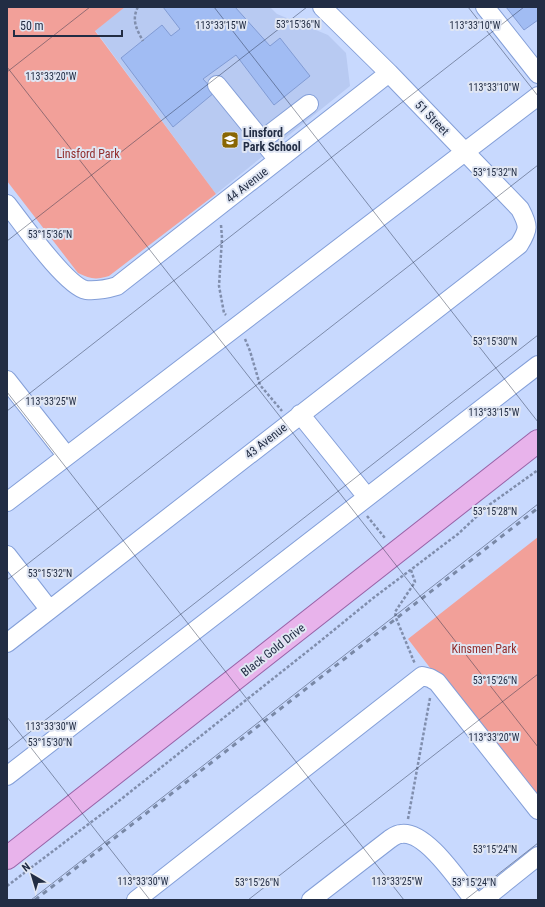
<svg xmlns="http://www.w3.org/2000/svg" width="545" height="907" viewBox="0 0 545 907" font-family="'Roboto Condensed',sans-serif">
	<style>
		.built { fill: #b8caf2 }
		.green { fill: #f2a099 }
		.building { fill: #a1bcf3; stroke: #819bd4 }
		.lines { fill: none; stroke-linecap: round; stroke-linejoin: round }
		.minor-casing { stroke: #849fd8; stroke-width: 20 }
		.major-casing { stroke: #9863a7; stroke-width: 24 }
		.path { stroke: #808ead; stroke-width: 2.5; stroke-dasharray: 3 2; stroke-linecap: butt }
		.minor { stroke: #fff; stroke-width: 18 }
		.major { stroke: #e8b3eb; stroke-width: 22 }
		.rail { stroke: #7988a6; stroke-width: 3; stroke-dasharray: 5 5; stroke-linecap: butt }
		.ticks { fill: none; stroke: #222d44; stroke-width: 1; stroke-opacity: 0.45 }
		.labels { text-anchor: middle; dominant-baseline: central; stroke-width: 4; stroke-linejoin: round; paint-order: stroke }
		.street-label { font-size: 12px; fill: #222d44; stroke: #e0e6f3 }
		.poi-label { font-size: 12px; font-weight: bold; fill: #222d44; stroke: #e0e6f3; text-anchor: start }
		.park-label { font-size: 12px; fill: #912c2b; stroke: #e0e6f3 }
		.ticks-label { font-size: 10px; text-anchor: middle; fill: #222d44; stroke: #e0e6f3; stroke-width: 4; stroke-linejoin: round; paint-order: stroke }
	</style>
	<rect width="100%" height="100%" fill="#c8d9fe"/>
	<!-- built -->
	<path class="built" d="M125,7H270L277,14L328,35L346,53L350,86L216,194L95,30Z"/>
	<!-- green -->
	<path class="green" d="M7,7H125L95,31L216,194L109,276C96,280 90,279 78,273L7,181Z
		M538,537V809L408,639Z"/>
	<!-- building -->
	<path class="building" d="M163,7H235L270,46L280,38L310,76L274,105L236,55L203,79L215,92L173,127L121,58L162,25L171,36L180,29Z
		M506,7H538V20L524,30Z"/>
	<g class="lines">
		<!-- minor casing -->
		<g class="minor-casing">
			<path id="minor" d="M485,7L538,74
				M217,85L278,160
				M262,140L309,104
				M7,204C22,223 66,286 86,290C97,291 107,289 117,286L389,73
				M7,380L66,455
				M300,414L367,497
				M7,502L538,96
				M7,555L49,609
				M7,643L519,245C529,229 529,226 520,209L389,73L322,7
				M7,776L538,365
				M136,900L422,676L430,678L437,682L538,810
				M311,900L390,839C393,837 397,834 401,834C426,830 459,882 474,900
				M483,900L538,856"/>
		</g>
		<!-- major casing -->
		<g class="major-casing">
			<path id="major" d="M7,858L538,441"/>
		</g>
		<!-- path -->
		<path class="path" d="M138,7C131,20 137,30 143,41
			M221,225L222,238L219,286L224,313L226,315
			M245,339L250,351L260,385L282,411
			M367,516L385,538
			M411,570L415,582L395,612L396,618L415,664
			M408,819L430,698
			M7,886L115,804L318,643L372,599L458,534L489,505L538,470"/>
		<!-- minor -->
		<use href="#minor" class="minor"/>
		<!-- major -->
		<use href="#major" class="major"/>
		<!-- rail -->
		<path class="rail" d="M35,900L538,508"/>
	</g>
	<!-- ticks -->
	<path class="ticks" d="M214,7L538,422M468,7L538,96M7,67L538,747M7,72L90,7M7,241L307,7M7,392L404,900M7,411L524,7M7,580L538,165M7,717L150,900M7,750L538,335M31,900L538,504M248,900L538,674M465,900L538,843"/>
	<!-- icons -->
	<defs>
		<g id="school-square" transform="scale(0.9)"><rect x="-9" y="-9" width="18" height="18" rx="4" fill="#896603" stroke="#e0e6f3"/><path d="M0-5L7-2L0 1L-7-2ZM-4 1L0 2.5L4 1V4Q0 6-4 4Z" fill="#fff"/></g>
	</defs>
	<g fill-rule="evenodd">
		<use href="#school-square" x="230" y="140"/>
	</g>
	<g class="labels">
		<!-- street labels -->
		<g class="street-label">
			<text transform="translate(432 118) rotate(46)">51 Street</text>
			<text transform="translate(247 185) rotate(-38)">44 Avenue</text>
			<text transform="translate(266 441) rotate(-38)">43 Avenue</text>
			<text transform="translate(273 650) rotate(-38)">Black Gold Drive</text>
		</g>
		<!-- poi labels -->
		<g class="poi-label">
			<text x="243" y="133">Linsford<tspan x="243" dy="14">Park School</tspan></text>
		</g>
		<!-- park labels -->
		<g class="park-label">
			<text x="88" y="154">Linsford Park</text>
			<text x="484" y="649">Kinsmen Park</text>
		</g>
	</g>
	<g class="ticks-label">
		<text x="298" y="28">53°15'36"N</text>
		<text x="475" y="29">113°33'10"W</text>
		<text x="221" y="29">113°33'15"W</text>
		<text x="51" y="80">113°33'20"W</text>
		<text x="494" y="91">113°33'10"W</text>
		<text x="495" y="176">53°15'32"N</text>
		<text x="50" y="238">53°15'36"N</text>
		<text x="495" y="345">53°15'30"N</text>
		<text x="51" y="405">113°33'25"W</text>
		<text x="494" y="416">113°33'15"W</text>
		<text x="495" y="515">53°15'28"N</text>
		<text x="50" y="577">53°15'32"N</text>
		<text x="495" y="684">53°15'26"N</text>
		<text x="51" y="730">113°33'30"W</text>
		<text x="494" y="741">113°33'20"W</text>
		<text x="50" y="746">53°15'30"N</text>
		<text x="495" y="853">53°15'24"N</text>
		<text x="143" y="885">113°33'30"W</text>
		<text x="397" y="885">113°33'25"W</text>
		<text x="257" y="886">53°15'26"N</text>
		<text x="474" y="886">53°15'24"N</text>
	</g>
	<!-- border -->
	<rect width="545" height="907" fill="none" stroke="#222d44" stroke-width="16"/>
	<!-- north arrow -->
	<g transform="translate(32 875) rotate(322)" stroke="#e0e6f3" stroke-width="3" paint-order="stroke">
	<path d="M0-3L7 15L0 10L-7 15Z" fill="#222d44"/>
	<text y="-6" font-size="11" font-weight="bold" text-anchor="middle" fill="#222d44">N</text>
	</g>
	<!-- scale -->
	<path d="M14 30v6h108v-6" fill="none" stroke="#222d44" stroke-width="2"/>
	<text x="20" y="30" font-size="12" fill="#222d44" stroke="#e0e6f3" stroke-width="3" paint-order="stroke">50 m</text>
</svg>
